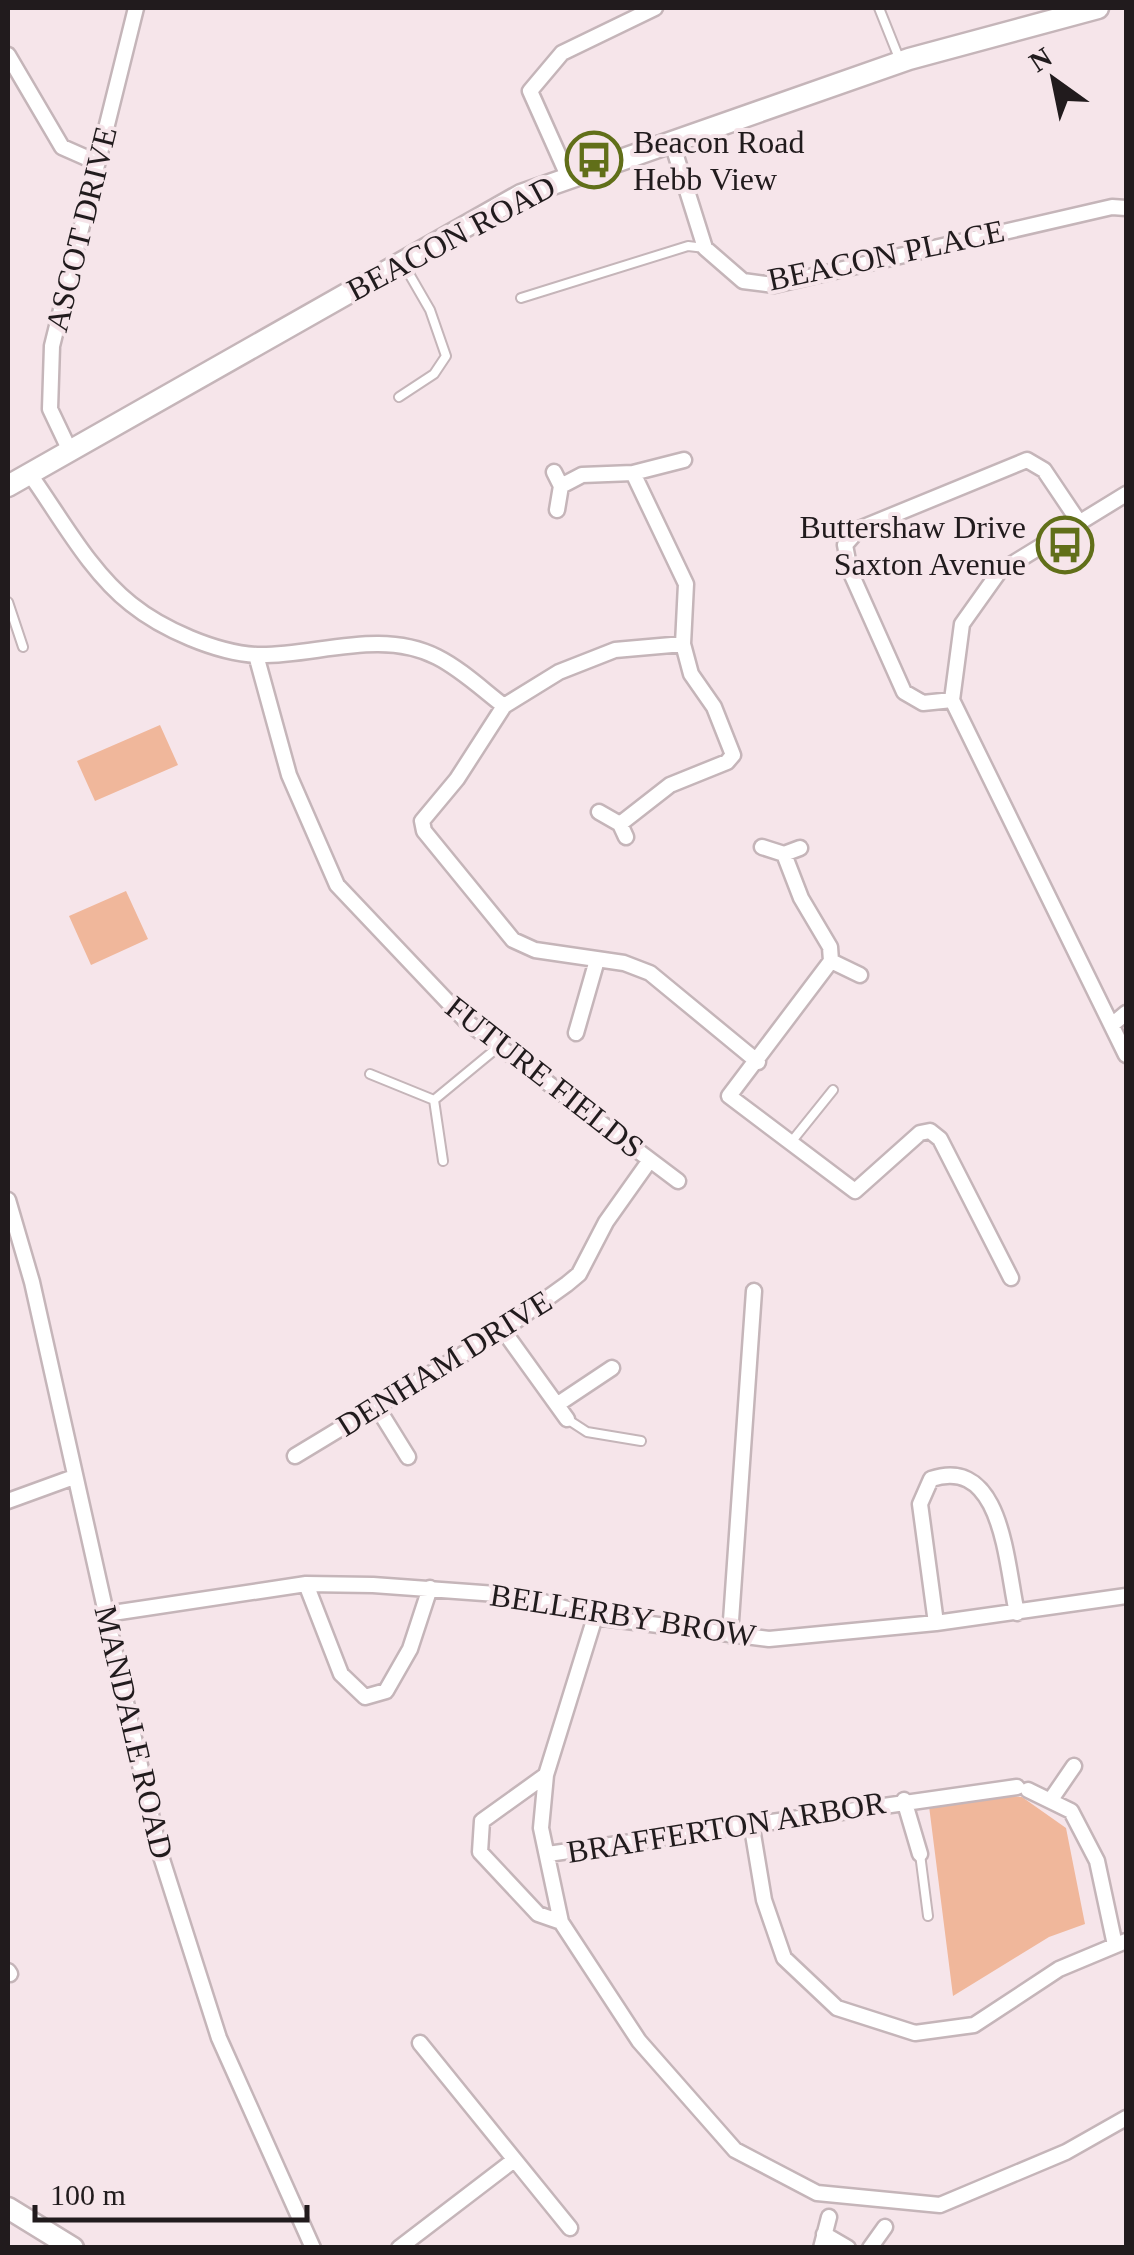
<svg xmlns="http://www.w3.org/2000/svg" width="1134" height="2255" viewBox="0 0 1134 2255" font-family="Georgia,serif">
	<style>
		.green { fill: #f0b79b }
		.lines { fill: none; stroke-linecap: round; stroke-linejoin: round }
		.lane-casing { stroke: #c5b5b9; stroke-width: 12 }
		.street-casing { stroke: #c5b5b9; stroke-width: 19 }
		.secondary-casing { stroke: #c5b5b9; stroke-width: 25 }
		.lane { stroke: #fff; stroke-width: 8 }
		.street { stroke: #fff; stroke-width: 14 }
		.secondary { stroke: #fff; stroke-width: 20 }
		.labels { text-anchor: middle; dominant-baseline: central; stroke-width: 8; stroke-linejoin: round; paint-order: stroke }
		.poi-label { font-size: 32px; fill: #211b1d; stroke: #f6e5ea; text-anchor: start }
		.street-label { font-size: 32px; fill: #211b1d; stroke: #f6e5ea }
	</style>
	<rect width="100%" height="100%" fill="#f6e5ea"/>
	<!-- green -->
	<path class="green" d="M160,725L178,765L95,801L77,761Z
		M126,891L148,939L91,965L69,916Z
		M1002,1795L1022,1797L1066,1828L1085,1924L1049,1937L953,1996L929,1806Z"/>
	<g class="lines">
		<!-- lane casing -->
		<g class="lane-casing">
			<path id="lane" d="M879,8L899,58
				M521,298L688,246L705,248
				M399,397L434,374L446,356L430,310L404,265
				M8,602L23,647
				M370,1074L434,1100
				M434,1100L497,1048
				M434,1100L443,1161
				M792,1141L833,1090
				M567,1419L587,1432L641,1441
				M920,1854L928,1916"/>
		</g>
		<!-- street casing -->
		<g class="street-casing">
			<path id="street" d="M8,55L62,147L96,162
				M672,143L705,248L743,281L774,285L1112,207L1126,208
				M568,176L530,91L562,53L655,8
				M69,449L50,409L52,346L136,8
				M554,472L561,486L557,510
				M29,473C60,516 89,571 131,604C162,629 216,653 257,655C313,657 380,628 437,657C461,669 483,690 504,706
				M561,486L582,475L633,473L684,460
				M1126,494L999,572L962,624L952,700L1126,1055
				M683,644L615,650L559,672L504,706L457,779L422,821L424,831L513,940L535,950L624,963L650,973L758,1062
				M256,655L289,775L337,885L467,1022L678,1181
				M952,700L923,703L904,692L850,571L845,545L859,529L1027,460L1044,470L1079,522
				M599,812L620,824L626,837
				M620,824L670,785L727,762L733,755L714,707L691,674L683,644L686,584L633,473
				M762,847L784,854L800,848
				M784,854L801,898L830,947L831,961L729,1096L855,1191L920,1133L930,1131L940,1139L1011,1278
				M831,961L860,975
				M1113,1024L1126,1013
				M576,1033L597,960
				M8,1200L32,1282L159,1850L219,2038L313,2248
				M503,1330L567,1419
				M558,1404L612,1368
				M377,1407L408,1457
				M295,1456L503,1330L567,1284L579,1274L606,1222L650,1160
				M8,1501L74,1477
				M306,1584L341,1674L365,1697L386,1691L410,1649L430,1588
				M106,1614L306,1584L373,1585L523,1596L595,1617L769,1639L936,1623L1126,1596
				M595,1617L546,1775L541,1828L561,1922L639,2041L735,2150L817,2193L940,2205L1066,2152L1126,2118
				M936,1623L920,1504L931,1479C1003,1455 1006,1565 1017,1613
				M730,1635L754,1291
				M546,1775L482,1821L480,1852L538,1914L561,1922
				M1028,1790L1071,1811L1097,1861L1115,1945
				M1052,1798L1074,1766
				M904,1800L920,1854
				M751,1822L764,1900L784,1958L837,2008L915,2033L974,2025L1059,1969L1126,1941
				M548,1854L1017,1787
				M8,1971L10,1974
				M420,2043L570,2228
				M824,2234L848,2248
				M399,2248L514,2160
				M821,2248L829,2217
				M870,2248L885,2227"/>
		</g>
		<!-- secondary casing -->
		<g class="secondary-casing">
			<path id="secondary" d="M8,486L521,195L909,59L1098,8
				M8,2208L73,2248"/>
		</g>
		<!-- lane -->
		<use href="#lane" class="lane"/>
		<!-- street -->
		<use href="#street" class="street"/>
		<!-- secondary -->
		<use href="#secondary" class="secondary"/>
	</g>
	<!-- icons -->
	<defs>
		<g id="bus-ring" transform="scale(2.875)"><circle r="9.5" fill="#f6e5ea" stroke="#616f19" stroke-width="1.5"/><path d="M-5-6H5V4H4V6H2V4H-2V6H-4V4H-5ZM-3.5-4V0h7V-4ZM-3.5 1.2v1.5H-2V1.2ZM2 1.2v1.5H3.5V1.2Z" fill="#616f19"/></g>
	</defs>
	<g fill-rule="evenodd">
		<use href="#bus-ring" x="594" y="160"/>
		<use href="#bus-ring" x="1065" y="545"/>
	</g>
	<g class="labels">
		<!-- poi labels -->
		<g class="poi-label">
			<text x="633" y="142">Beacon Road<tspan x="633" dy="37">Hebb View</tspan></text>
			<text x="1026" y="527" text-anchor="end">Buttershaw Drive<tspan x="1026" dy="37">Saxton Avenue</tspan></text>
		</g>
		<!-- street labels -->
		<g class="street-label">
			<text transform="translate(81 229) rotate(-76)">ASCOT DRIVE</text>
			<text transform="translate(451 238) rotate(-28)">BEACON ROAD</text>
			<text transform="translate(886 255) rotate(-12)">BEACON PLACE</text>
			<text transform="translate(545 1077) rotate(38)">FUTURE FIELDS</text>
			<text transform="translate(444 1363) rotate(-32)">DENHAM DRIVE</text>
			<text transform="translate(623 1615) rotate(9)">BELLERBY BROW</text>
			<text transform="translate(134 1732) rotate(77)">MANDALE ROAD</text>
			<text transform="translate(726 1827) rotate(-9)">BRAFFERTON ARBOR</text>
		</g>
	</g>
	<!-- border -->
	<rect width="1134" height="2255" fill="none" stroke="#211b1d" stroke-width="20"/>
	<!-- north arrow -->
	<g transform="translate(1054 80) rotate(327)" stroke="#f6e5ea" stroke-width="8" paint-order="stroke">
	<path d="M0-8L18 38L0 25L-18 38Z" fill="#211b1d"/>
	<text y="-15" font-size="28" font-weight="bold" text-anchor="middle" fill="#211b1d">N</text>
	</g>
	<!-- scale -->
	<path d="M35 2205v15h272v-15" fill="none" stroke="#211b1d" stroke-width="5"/>
	<text x="50" y="2205" font-size="30" fill="#211b1d" stroke="#f6e5ea" stroke-width="8" paint-order="stroke">100 m</text>
</svg>
